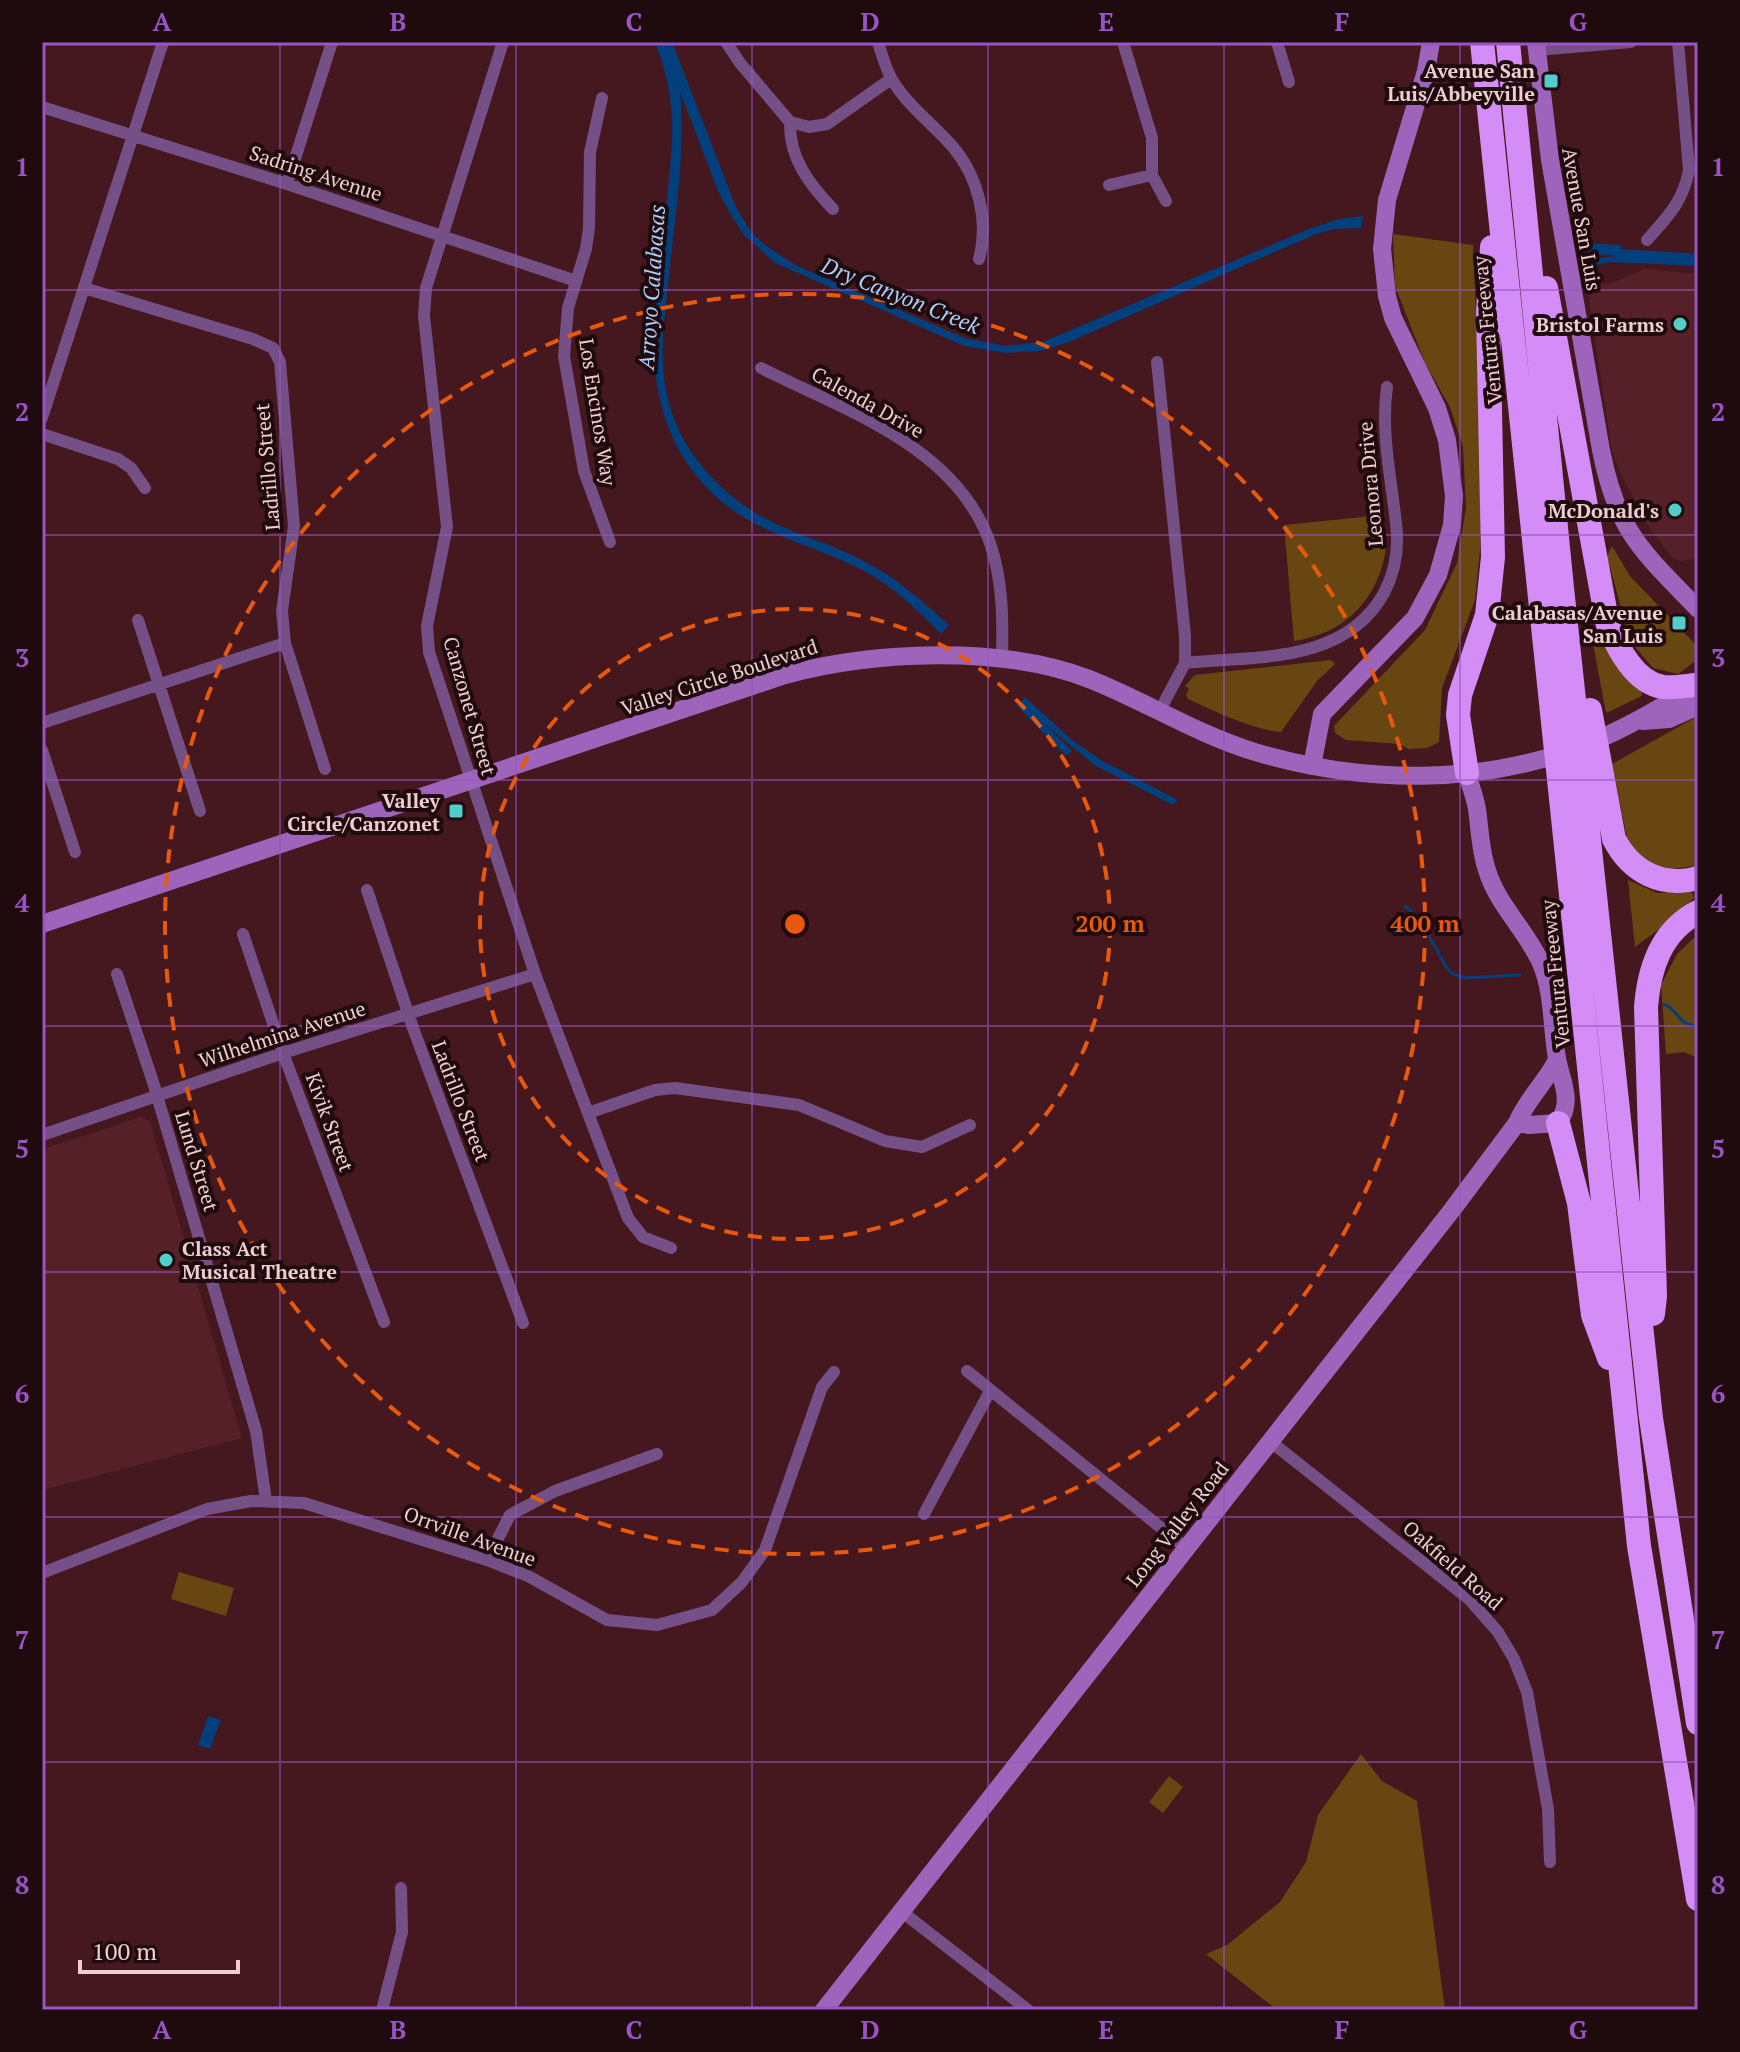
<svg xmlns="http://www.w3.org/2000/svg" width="1740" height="2052" viewBox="0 0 1740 2052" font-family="'PT Serif',serif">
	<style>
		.built { fill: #552027 }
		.green { fill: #674611 }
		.water { fill: #01407c }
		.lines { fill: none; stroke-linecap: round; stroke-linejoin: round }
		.stream { stroke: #01407c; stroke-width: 3 }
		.street { stroke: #745086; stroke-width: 12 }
		.secondary { stroke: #9e64bb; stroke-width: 18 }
		.highway { stroke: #d48cf7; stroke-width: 24 }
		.grid { fill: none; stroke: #9854c3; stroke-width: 2; stroke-opacity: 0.55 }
		.ring { fill: none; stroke: #e8590c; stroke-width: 4; stroke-dasharray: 14 10 }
		.poi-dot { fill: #53cdcb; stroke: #1f0a0d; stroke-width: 3 }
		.labels { text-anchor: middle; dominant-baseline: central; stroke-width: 8; stroke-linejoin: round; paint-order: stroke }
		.poi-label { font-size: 20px; font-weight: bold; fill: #eeced0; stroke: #1f0a0d; text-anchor: end }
		.street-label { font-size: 20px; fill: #eeced0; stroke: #1f0a0d }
		.water-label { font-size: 22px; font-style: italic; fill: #abcef9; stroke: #1f0a0d }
		.centre { fill: #e8590c; stroke: #1f0a0d; stroke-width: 4 }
		.ring-label { font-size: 24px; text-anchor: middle; font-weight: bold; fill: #e8590c; stroke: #1f0a0d; stroke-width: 8; stroke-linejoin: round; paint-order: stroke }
		.neatline { fill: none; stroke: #9854c3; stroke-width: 3 }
		.grid-label { font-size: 26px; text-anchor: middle; font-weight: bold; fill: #9854c3 }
	</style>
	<rect width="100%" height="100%" fill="#45171e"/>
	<!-- built -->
	<path class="built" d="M1645,269L1698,274V557L1680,562L1671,556L1649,527L1625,483L1612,452L1587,285L1609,284Z
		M141,1117L150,1121L242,1438L42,1490V1149Z"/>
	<!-- green -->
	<path class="green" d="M1393,234L1473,245L1482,461L1480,550L1475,600L1442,688L1439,742L1427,748L1409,749L1399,744L1346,740L1335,733L1334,726L1425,630L1457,563L1466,508L1463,447L1450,407L1425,363L1395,286Z
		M1383,515C1384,529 1388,545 1384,559C1373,605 1341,634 1294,641L1284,525Z
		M1612,546L1630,576L1696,645L1694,662L1678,674L1653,668L1630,641L1607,556Z
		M1603,629L1642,690V696L1606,713L1591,633Z
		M1331,660L1335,664L1317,681L1281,732C1250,729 1217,712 1188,699L1186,695L1189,688L1185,686L1195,675Z
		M1698,716V866L1658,870L1630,852L1612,764Z
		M1628,880L1657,893L1691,891L1694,898L1677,916L1635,947Z
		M1698,934V1058L1684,1052L1666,1054L1661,985L1677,954Z
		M179,1572L234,1588L226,1616L171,1599Z
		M1361,1754L1382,1781L1417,1801L1445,2010H1277L1206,1954L1227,1945L1280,1902L1306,1862L1318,1815Z
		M1169,1776L1183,1787L1163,1813L1149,1802Z"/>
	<!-- water -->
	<path class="water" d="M655,42H672L736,207L751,232L765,245L797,266L965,338L1006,346L1045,341L1311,228L1339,219L1363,216L1361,228L1334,229L1314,235L1069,342L1040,351L1005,353L964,346L775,263L744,235L732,217L718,191L680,92C686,156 674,222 668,286C664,322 659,359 667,395C677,443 711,484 751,510C785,532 826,541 862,560C895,576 922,601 949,625L941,634C919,612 894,587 866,572C817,546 757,535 715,496C623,410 659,289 669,179C671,155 674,131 671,107C669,84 663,63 655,42Z
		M1583,243L1621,245V249L1698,254V266L1611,262L1595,265L1593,259L1616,256L1585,253Z
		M1025,697L1071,739L1101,760L1178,800L1173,805L1094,765L1046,725L1072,751L1066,756L1017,706Z
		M208,1716L221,1720L210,1749L198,1745Z"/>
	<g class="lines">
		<!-- stream -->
		<path class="stream" d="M1405,906L1420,919L1446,967L1453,974L1464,978L1520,975
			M1664,1004C1680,1011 1677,1025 1698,1026"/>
		<!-- street -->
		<path class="street" d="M503,42L426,288L424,316L447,527L427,626L429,652L535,974L628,1218L643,1237L671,1248
			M726,42L740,63L790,122L809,127L827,124L891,79
			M878,42C882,55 886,71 894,83C910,108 934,125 953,147C979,178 989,222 979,259
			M1123,42L1152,138V175L1166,201
			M1277,42L1289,82
			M1537,50L1631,42
			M602,98L590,152L589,228L586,249L568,308L564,356L584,471L610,542
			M42,107L287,184L576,281
			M790,122C789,158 809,184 833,209
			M287,184L332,42
			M1109,185L1152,175
			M1647,240C1668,216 1683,202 1689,170L1678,42
			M84,288L253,339L273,348L280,362L294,526L282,611L285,643L325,769
			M1157,362L1185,635V663L1159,712
			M761,368C844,410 956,446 990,543C1003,581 1003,620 1002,659
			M42,418L163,42
			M42,434L118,459L131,468L145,488
			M138,620L200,811
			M1185,663C1255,656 1345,664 1384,593C1394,574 1398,556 1397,534C1393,485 1380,436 1387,387
			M42,723L285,643
			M42,750L75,852
			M367,890L413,1028L523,1323
			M243,934L283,1053L384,1322
			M117,974L153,1082L256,1431L266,1501
			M588,1113L655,1090L675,1088L799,1105L885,1141L922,1147L970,1125
			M42,1135L283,1053L535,974
			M967,1371L1186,1548
			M1270,1441L1469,1599L1498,1632L1514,1659L1527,1692L1548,1809L1550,1862
			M924,1514L990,1391
			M487,1560L510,1515L555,1491L657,1454
			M42,1573L207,1509L251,1501L304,1503L487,1560L528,1576L607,1620L657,1625L712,1610L742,1582L765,1550L822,1387L834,1372
			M901,1911L1028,2010
			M382,2010L402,1932L401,1888"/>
		<!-- secondary -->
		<path class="secondary" d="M1536,42L1550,160L1601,450C1617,532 1642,551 1698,609
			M1643,721L1669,719L1698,706
			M1312,766L1322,714L1415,618L1438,575L1452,525L1454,496L1447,440L1437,408L1393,318L1387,296L1382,249L1387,200L1426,71L1431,42
			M1467,773C1470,785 1475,797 1477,809C1480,830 1480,850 1487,870C1497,904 1525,929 1540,961C1554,992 1551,1025 1557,1058C1561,1081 1574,1101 1558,1123
			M42,924L785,675C874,651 1001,645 1089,679C1145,701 1196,734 1255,752C1363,784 1482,786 1587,744C1625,729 1660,708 1694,687
			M1517,1123L1529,1125L1558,1123
			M824,2010L1452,1210L1517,1123C1526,1100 1546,1082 1557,1060"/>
		<!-- highway -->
		<path class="highway" d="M1482,42L1639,1546L1698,1899
			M1508,42L1562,588L1651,1418L1698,1723
			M1546,288L1608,626C1618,648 1635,683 1663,687C1674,688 1685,686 1696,685
			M1590,710L1614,839C1631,872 1662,888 1698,878
			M1467,773L1458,715L1460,695L1487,615L1493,557L1488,312L1492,247
			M1558,1123L1579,1203L1593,1315L1609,1358
			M1653,1314L1655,1296L1646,1007C1649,968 1661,931 1698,912"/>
	</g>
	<!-- grid -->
	<path class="grid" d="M280,42V2010M516,42V2010M752,42V2010M988,42V2010M1224,42V2010M1460,42V2010M42,290H1698M42,535H1698M42,780H1698M42,1026H1698M42,1272H1698M42,1517H1698M42,1762H1698"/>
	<!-- distance rings -->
	<g class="ring">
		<circle cx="795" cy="924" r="315"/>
		<circle cx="795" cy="924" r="630"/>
	</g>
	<!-- markers -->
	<g class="poi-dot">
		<rect x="1543" y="73" width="16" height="16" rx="4"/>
		<circle cx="1680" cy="324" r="8"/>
		<circle cx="1675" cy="510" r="8"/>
		<rect x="1671" y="615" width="16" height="16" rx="4"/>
		<rect x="448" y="803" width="16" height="16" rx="4"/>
		<circle cx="166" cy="1260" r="8"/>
	</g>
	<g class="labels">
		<!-- poi labels -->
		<g class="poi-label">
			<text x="1535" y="70">Avenue San<tspan x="1535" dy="23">Luis/Abbeyville</tspan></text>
			<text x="1664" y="324">Bristol Farms</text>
			<text x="1659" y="510">McDonald's</text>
			<text x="1663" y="612">Calabasas/Avenue<tspan x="1663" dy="23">San Luis</tspan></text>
			<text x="440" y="800">Valley<tspan x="440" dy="23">Circle/Canzonet</tspan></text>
			<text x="182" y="1248" text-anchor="start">Class Act<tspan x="182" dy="23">Musical Theatre</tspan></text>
		</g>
		<!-- street labels -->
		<g class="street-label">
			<text transform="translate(316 173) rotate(18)">Sadring Avenue</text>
			<text transform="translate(1582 219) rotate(80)">Avenue San Luis</text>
			<text transform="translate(1487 330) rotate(-96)">Ventura Freeway</text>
			<text transform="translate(868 402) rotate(29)">Calenda Drive</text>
			<text transform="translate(598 412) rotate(81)">Los Encinos Way</text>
			<text transform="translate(267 467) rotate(-95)">Ladrillo Street</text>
			<text transform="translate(1370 484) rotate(-95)">Leonora Drive</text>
			<text transform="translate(719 677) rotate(-18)">Valley Circle Boulevard</text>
			<text transform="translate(470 706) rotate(74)">Canzonet Street</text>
			<text transform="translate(1555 974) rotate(-96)">Ventura Freeway</text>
			<text transform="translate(282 1034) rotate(-18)">Wilhelmina Avenue</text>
			<text transform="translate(461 1101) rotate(69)">Ladrillo Street</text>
			<text transform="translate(330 1122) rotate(70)">Kivik Street</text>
			<text transform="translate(197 1161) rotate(73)">Lund Street</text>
			<text transform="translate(1177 1524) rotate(-52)">Long Valley Road</text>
			<text transform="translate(470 1536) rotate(20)">Orrville Avenue</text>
			<text transform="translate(1453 1565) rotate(41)">Oakfield Road</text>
		</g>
		<!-- water labels -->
		<g class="water-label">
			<text transform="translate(651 287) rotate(-86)">Arroyo Calabasas</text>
			<text transform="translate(901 295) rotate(22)">Dry Canyon Creek</text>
		</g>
	</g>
	<circle cx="795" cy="924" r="12" class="centre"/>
	<g class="ring-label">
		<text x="1110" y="932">200 m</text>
		<text x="1425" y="932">400 m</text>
	</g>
	<!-- border -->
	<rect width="1740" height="2052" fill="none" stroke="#1f0a0d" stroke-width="88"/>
	<!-- scale -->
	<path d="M80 1960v12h158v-12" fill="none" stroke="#eeced0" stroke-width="4"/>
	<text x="92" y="1960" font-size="24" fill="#eeced0" stroke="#1f0a0d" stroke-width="6" paint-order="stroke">100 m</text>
	<rect x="44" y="44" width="1652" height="1964" class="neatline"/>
	<g class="grid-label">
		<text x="162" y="31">A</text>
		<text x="398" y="31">B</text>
		<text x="634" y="31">C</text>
		<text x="870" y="31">D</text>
		<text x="1106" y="31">E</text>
		<text x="1342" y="31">F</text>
		<text x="1578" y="31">G</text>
		<text x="22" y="176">1</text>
		<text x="1718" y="176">1</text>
		<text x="22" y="421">2</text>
		<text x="1718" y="421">2</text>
		<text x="22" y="667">3</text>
		<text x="1718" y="667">3</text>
		<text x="22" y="912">4</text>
		<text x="1718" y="912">4</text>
		<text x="22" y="1158">5</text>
		<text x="1718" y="1158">5</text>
		<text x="22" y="1403">6</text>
		<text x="1718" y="1403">6</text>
		<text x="22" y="1649">7</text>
		<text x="1718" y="1649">7</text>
		<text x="22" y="1894">8</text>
		<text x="1718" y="1894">8</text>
		<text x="162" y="2039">A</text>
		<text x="398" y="2039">B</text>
		<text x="634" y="2039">C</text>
		<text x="870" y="2039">D</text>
		<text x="1106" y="2039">E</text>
		<text x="1342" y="2039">F</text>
		<text x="1578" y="2039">G</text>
	</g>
</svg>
